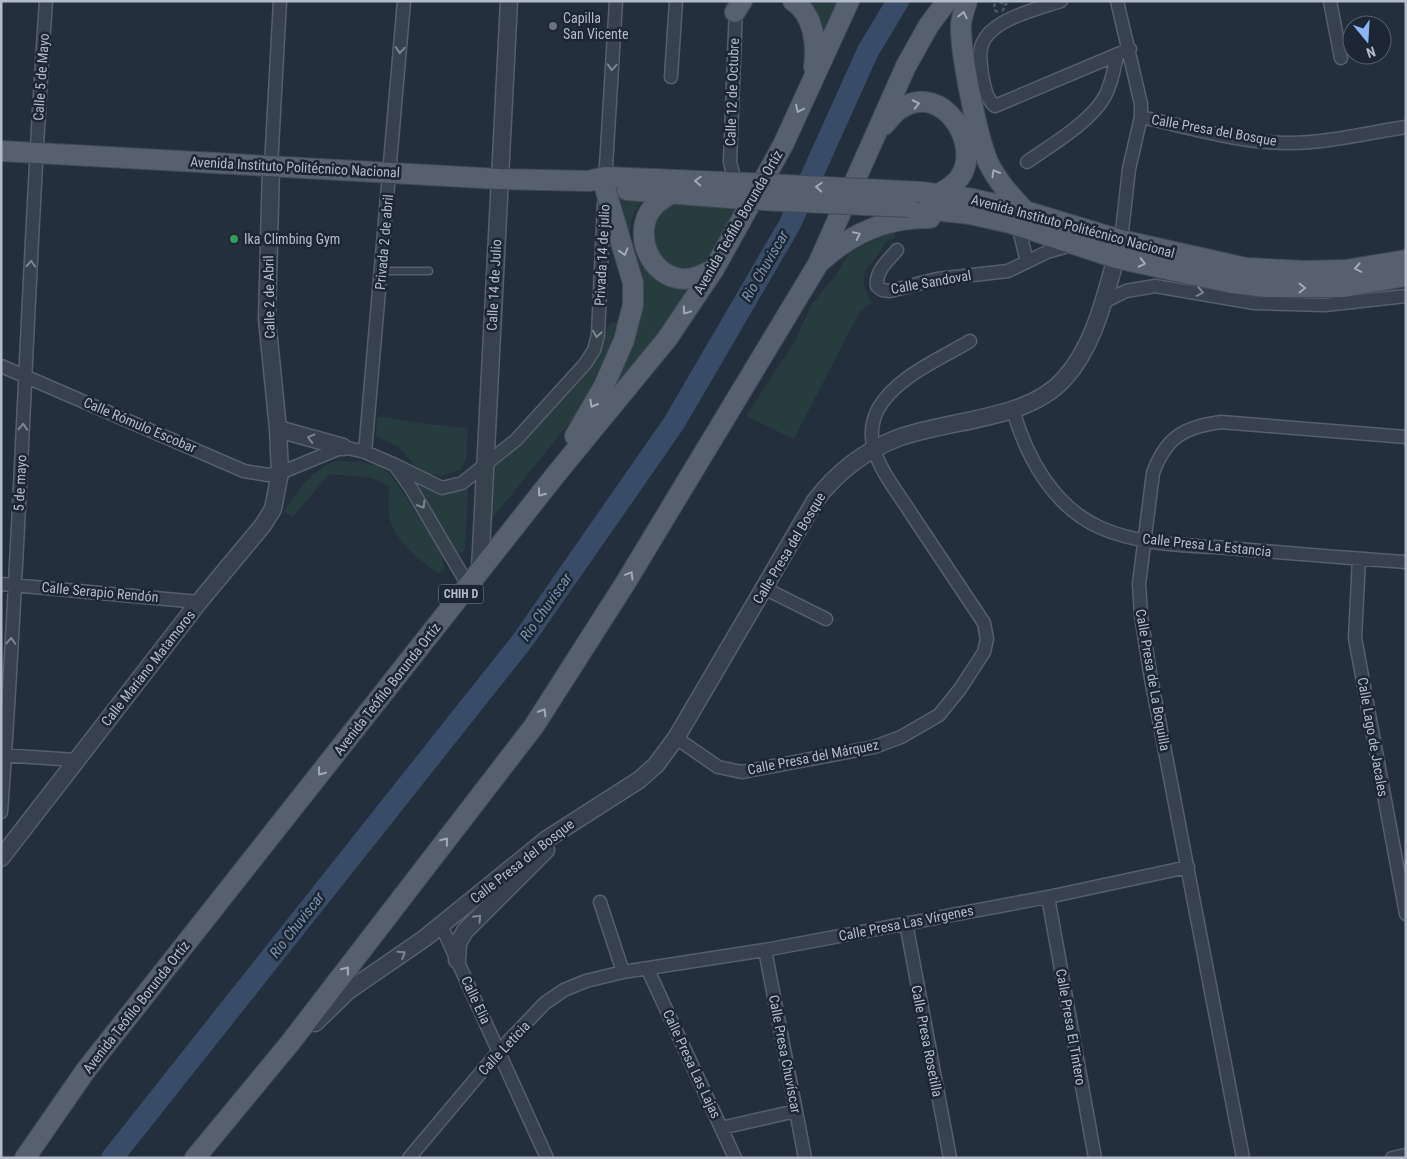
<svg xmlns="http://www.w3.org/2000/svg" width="1407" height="1159" viewBox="0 0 1407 1159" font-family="'Roboto Condensed',sans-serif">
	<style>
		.green { fill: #263c3f }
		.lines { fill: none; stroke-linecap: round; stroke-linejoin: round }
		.river { stroke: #394c67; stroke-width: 22 }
		.service-casing { stroke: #565f6c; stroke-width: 9 }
		.minor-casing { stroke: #565f6c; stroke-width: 15 }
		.tertiary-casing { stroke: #565f6c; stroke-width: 19 }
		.primary-casing { stroke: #414a57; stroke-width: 22 }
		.path { stroke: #44595c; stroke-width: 2.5; stroke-dasharray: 4 4; stroke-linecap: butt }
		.service { stroke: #38414e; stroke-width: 6 }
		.minor { stroke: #38414e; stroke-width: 12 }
		.tertiary { stroke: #38414e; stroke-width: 16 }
		.primary { stroke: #56606e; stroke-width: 20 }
		.primary-bridge-casing { stroke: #414a57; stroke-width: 22; stroke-linecap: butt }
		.primary-bridge { stroke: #56606e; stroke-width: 20 }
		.oneway { stroke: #a1aab7 }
		.oneway2 { stroke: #7c8592 }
		.worship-dot { fill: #6b7280; stroke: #1d2633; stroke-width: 2 }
		.leisure-dot { fill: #2e9e5b; stroke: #1d2633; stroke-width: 2 }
		.labels { text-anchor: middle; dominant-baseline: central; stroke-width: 5; stroke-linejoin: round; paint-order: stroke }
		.shield { fill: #1d2633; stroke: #878f9c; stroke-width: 1 }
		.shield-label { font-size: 12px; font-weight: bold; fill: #b4bcc9 }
		.poi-label { font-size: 14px; fill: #b4bcc9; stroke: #1d2633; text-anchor: start }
		.street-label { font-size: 14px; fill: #b4bcc9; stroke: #1d2633 }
		.water-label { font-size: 15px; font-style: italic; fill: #7c92b1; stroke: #1d2633 }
	</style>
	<rect width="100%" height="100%" fill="#242f3e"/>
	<!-- green -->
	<path class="green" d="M805,1H838L819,43Z
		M644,197C641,203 636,208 634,214C619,252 650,283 684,290L688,294L608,397L630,340L617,198Z
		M683,202L741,210C727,233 705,286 671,267C664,263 658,253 652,247C653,222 656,207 683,202Z
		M895,230V238L885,242C874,270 851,267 872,302L860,311L794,439L746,416L795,341L811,305L835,276L849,253Z
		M618,321L605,358L579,411L486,526L490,469L500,457L517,448L577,381L597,356L608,327L611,323Z
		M377,416L426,424L468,428L466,459L461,470L441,476L429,474L416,467L398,446L376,437Z
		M337,461L362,462L382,467L394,479L443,554L444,570L438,573C419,559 396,543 390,519C387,509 389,497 389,487L372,478L329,474L293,517L284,511C298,490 312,469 337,461Z
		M466,485L468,490L465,548L463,552L458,553L417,487C426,485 433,495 444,495C454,495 458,487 466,485Z"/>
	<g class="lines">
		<!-- river -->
		<path class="river" d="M112,1158L523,640L674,423L790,224L868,51L898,1"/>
		<!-- service casing -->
		<g class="service-casing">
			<path id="service" d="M381,271H429"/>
		</g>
		<!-- minor casing -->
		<g class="minor-casing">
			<path id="minor" d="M1061,1C1037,9 987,20 981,48C979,56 981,66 982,74C984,85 986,99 995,106L1130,49
				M1117,1L1141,104V117L1129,169L1121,240
				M1330,1L1341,58
				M671,77L676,1
				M1141,117C1189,127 1239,143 1288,143C1327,143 1367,133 1406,127
				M1027,162C1051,145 1091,122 1105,96C1112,83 1114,69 1117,55
				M271,166L280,1
				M735,182L730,162L736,6
				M605,183L616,1
				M1018,225L1027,262
				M897,250C888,261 875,271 877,286L882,290L890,291L937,279L1008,271L1047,252L1072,245
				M1102,303L1126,291L1155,286L1255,303L1325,305L1406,296
				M1,366L244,471L268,475L280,473L343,447L365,452L395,465L442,488L462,483L516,440L585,364L594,350L598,335L604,203
				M1013,410C1026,456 1053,507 1101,528C1140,545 1185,545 1228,548C1287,553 1346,558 1406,562
				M365,452L404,1
				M396,467L411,488L468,585
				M1359,559L1355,638L1406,914
				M1,584L199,602
				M764,588L826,619
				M676,738L718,767L742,772L874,747L901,737L939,715L960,689L984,652L987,639L984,623C960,587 936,551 912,515C899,494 881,473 874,449C870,435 872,421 878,409C896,377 940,359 970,341
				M1,755L76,760
				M1,812C21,542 27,271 46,1
				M1048,897L1095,1158
				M600,902L623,972
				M906,923L950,1158
				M441,925L547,1158
				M765,950L805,1158
				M648,970L735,1158
				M721,1128L796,1111
				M409,1158L499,1051L545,1003L564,990L586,981L623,972L765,950L1048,897L1188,867
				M1243,1158L1150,673L1141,615L1139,584L1153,473C1166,437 1184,427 1221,422L1406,437
				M1392,1158L1406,1155"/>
		</g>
		<!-- tertiary casing -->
		<g class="tertiary-casing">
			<path id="tertiary" d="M278,429L343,447
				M480,569L509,1
				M1,858L199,602L263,525L273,509L280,473L278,429L267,319L271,166
				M457,960L458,943L465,931L546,850
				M315,1023L348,991L425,938L547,839L639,780L656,765L676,738L815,501C837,472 864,451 898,438C949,419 1026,421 1064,379C1096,344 1106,291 1119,247"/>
		</g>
		<!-- primary casing -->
		<g class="primary-casing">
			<path id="primary" d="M793,1C814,14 817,46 814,67
				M967,1C965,8 962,16 961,24C960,52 977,136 988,162C997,181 1011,196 1025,211
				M735,12L742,1
				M884,125C889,120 894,112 900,109C944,80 982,146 960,177C955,185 947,189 939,194
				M1,151L500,179L589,181L605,177L746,183
				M627,190L744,199
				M921,192L973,199L1025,211L1121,240L1246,268L1304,271L1346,270L1406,260
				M670,194C665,198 658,201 654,206C631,231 649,278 684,279C695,279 705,274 714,269
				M908,207L970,214L1010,223L1116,258L1231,283L1267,287H1344L1406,276
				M821,261C852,233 888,217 930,218
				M575,436L604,386L624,340L633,305V283L605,188
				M25,1158L86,1070L557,473L667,339L714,269L783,145L849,1
				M195,1158L290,1043L534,726L626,582L818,264L906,66L929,25L947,1"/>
		</g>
		<!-- path -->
		<path class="path" d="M994 7a5 5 0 1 1 10 0a5 5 0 1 1-10 0Z
			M1004,5L1013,1"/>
		<!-- service -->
		<use href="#service" class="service"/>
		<!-- minor -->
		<use href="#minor" class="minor"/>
		<!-- tertiary -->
		<use href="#tertiary" class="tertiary"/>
		<!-- primary -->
		<use href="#primary" class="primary"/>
		<!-- primary-bridge casing -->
		<g class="primary-bridge-casing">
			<path id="primary-bridge" d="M746,183L921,192
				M744,199L908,207"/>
		</g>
		<!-- primary-bridge -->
		<use href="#primary-bridge" class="primary-bridge"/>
	</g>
	<!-- one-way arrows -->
	<defs><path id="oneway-chevron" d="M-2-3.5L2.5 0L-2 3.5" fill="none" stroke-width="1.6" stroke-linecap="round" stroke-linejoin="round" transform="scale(1.25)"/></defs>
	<g class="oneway">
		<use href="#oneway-chevron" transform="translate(963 15) rotate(-77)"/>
		<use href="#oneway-chevron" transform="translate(916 104) rotate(-12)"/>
		<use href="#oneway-chevron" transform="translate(799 109) rotate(115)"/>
		<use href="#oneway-chevron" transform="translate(995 173) rotate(-120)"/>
		<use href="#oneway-chevron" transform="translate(698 181) rotate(-177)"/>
		<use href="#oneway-chevron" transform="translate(819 187) rotate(-177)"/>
		<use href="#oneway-chevron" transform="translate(857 235) rotate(-26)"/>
		<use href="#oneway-chevron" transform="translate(624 252) rotate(73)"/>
		<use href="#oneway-chevron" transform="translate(1142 263) rotate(12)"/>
		<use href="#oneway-chevron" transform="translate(1358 268) rotate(170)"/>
		<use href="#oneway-chevron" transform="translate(1302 288)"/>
		<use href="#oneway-chevron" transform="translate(686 311) rotate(124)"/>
		<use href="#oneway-chevron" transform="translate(593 404) rotate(120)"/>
		<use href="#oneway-chevron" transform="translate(541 493) rotate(128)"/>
		<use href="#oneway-chevron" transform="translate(630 575) rotate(-59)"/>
		<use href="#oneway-chevron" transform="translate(543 712) rotate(-58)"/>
		<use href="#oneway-chevron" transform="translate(321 772) rotate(128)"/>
		<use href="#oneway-chevron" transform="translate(445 841) rotate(-52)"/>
		<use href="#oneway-chevron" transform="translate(346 970) rotate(-52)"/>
	</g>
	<g class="oneway2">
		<use href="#oneway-chevron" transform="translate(400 50) rotate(95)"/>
		<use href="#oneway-chevron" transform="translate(612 67) rotate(94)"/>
		<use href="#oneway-chevron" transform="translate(31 264) rotate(-87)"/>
		<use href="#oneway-chevron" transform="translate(1200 292) rotate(11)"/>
		<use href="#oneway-chevron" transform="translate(597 334) rotate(99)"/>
		<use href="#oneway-chevron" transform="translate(23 427) rotate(-87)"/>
		<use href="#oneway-chevron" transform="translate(311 438) rotate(-165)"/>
		<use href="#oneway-chevron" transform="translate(422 505) rotate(59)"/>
		<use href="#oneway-chevron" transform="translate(11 641) rotate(-87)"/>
		<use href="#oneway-chevron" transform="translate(478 918) rotate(-46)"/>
		<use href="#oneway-chevron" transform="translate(402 954) rotate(-33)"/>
	</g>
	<!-- markers -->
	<circle class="worship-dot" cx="553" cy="26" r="5"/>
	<circle class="leisure-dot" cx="234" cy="239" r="5"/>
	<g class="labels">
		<!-- shield labels -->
		<rect class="shield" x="438.5" y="584.5" width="45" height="19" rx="4"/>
		<g class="shield-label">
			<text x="461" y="594">CHIH D</text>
		</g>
		<!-- poi labels -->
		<g class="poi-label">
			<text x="563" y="18">Capilla<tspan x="563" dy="16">San Vicente</tspan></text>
			<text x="244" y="239">Ika Climbing Gym</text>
		</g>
		<!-- street labels -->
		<g class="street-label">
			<text transform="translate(41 77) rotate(-86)">Calle 5 de Mayo</text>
			<text transform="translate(732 92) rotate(-88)">Calle 12 de Octubre</text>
			<text transform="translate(1214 130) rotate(10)">Calle Presa del Bosque</text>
			<text transform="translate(295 167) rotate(3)">Avenida Instituto Politécnico Nacional</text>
			<text transform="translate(738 222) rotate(-60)">Avenida Teófilo Borunda Ortíz</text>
			<text transform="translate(1073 226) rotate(15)">Avenida Instituto Politécnico Nacional</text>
			<text transform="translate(384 242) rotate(-85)">Privada 2 de abril</text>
			<text transform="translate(602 255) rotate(-87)">Privada 14 de julio</text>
			<text transform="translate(931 282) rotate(-10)">Calle Sandoval</text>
			<text transform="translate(494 285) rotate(-87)">Calle 14 de Julio</text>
			<text transform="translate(269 297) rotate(-91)">Calle 2 de Abril</text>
			<text transform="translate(140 425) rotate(23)">Calle Rómulo Escobar</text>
			<text transform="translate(20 483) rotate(-87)">5 de mayo</text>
			<text transform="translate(1207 545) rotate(6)">Calle Presa La Estancia</text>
			<text transform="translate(789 548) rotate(-59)">Calle Presa del Bosque</text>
			<text transform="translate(100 592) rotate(5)">Calle Serapio Rendón</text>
			<text transform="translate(148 668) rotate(-52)">Calle Mariano Matamoros</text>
			<text transform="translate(1153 680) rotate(80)">Calle Presa de La Boquilla</text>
			<text transform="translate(387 689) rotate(-52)">Avenida Teófilo Borunda Ortíz</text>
			<text transform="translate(1373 737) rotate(80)">Calle Lago de Jacales</text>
			<text transform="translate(813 757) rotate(-11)">Calle Presa del Márquez</text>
			<text transform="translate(522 861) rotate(-38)">Calle Presa del Bosque</text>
			<text transform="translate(906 923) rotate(-11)">Calle Presa Las Vírgenes</text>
			<text transform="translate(476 1000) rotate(65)">Calle Elia</text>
			<text transform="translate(136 1007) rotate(-52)">Avenida Teófilo Borunda Ortíz</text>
			<text transform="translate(1071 1027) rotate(80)">Calle Presa El Tintero</text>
			<text transform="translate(927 1041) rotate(79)">Calle Presa Rosetilla</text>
			<text transform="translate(504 1048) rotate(-47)">Calle Leticia</text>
			<text transform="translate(785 1054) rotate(79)">Calle Presa Chuvíscar</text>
			<text transform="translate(692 1064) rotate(65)">Calle Presa Las Lajas</text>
		</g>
		<!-- water labels -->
		<g class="water-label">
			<text transform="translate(765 266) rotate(-60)">Rio Chuviscar</text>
			<text transform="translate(546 607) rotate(-55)">Rio Chuviscar</text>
			<text transform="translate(297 925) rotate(-52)">Rio Chuviscar</text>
		</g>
	</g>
	<!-- border -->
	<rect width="1407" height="1159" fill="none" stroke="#b4bcc9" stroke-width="5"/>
	<!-- north arrow -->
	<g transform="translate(1367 40) rotate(162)"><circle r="24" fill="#1d2633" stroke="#59626f"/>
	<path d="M0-4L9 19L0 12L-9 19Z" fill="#8ab4f8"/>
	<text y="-8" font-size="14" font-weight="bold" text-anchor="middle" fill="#b4bcc9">N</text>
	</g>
</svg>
